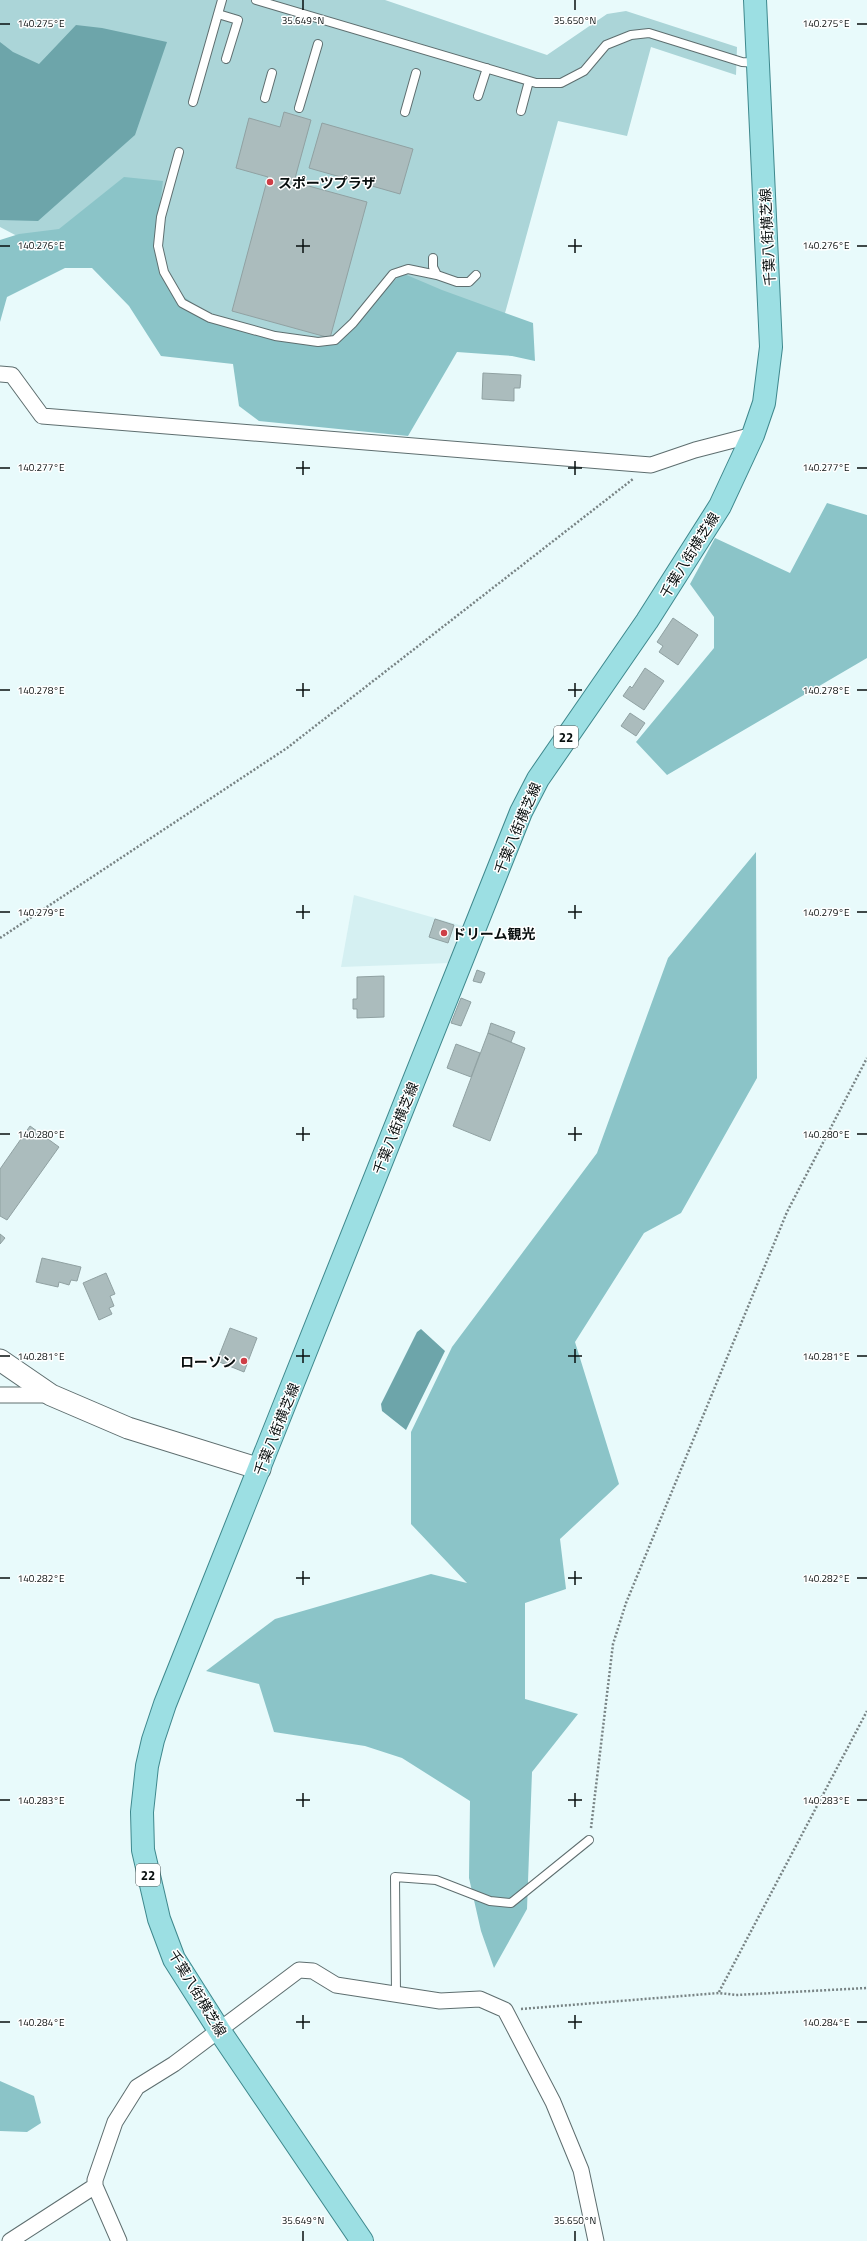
<svg xmlns="http://www.w3.org/2000/svg" width="867" height="2241" viewBox="0 0 867 2241" font-family="'Titillium Web','Noto Sans JP',sans-serif">
	<style>
		.built { fill: #d5f0f2 }
		.green { fill: #abd5d8 }
		.forest { fill: #8bc4c8 }
		.water { fill: #6da5aa }
		.building { fill: #abbcbd; stroke: #90a1a2 }
		.lines { fill: none; stroke-linecap: round; stroke-linejoin: round }
		.lane-casing { stroke: #5e6e6f; stroke-width: 10 }
		.street-casing { stroke: #5e6e6f; stroke-width: 17 }
		.secondary-casing { stroke: #5e6e6f; stroke-width: 23 }
		.primary-casing { stroke: #3e888d; stroke-width: 24 }
		.path { stroke: #788384; stroke-width: 2.5; stroke-dasharray: 2 2; stroke-linecap: butt }
		.lane { stroke: #fff; stroke-width: 8 }
		.street { stroke: #fff; stroke-width: 15 }
		.secondary { stroke: #fff; stroke-width: 21 }
		.primary { stroke: #9cdfe3; stroke-width: 22 }
		.ticks { fill: none; stroke: #090f0f; stroke-width: 1.5 }
		.poi-dot { fill: #ce3e46; stroke: #fff; stroke-width: 1.5 }
		.labels { text-anchor: middle; dominant-baseline: central; stroke-width: 3; stroke-linejoin: round; paint-order: stroke }
		.shield { fill: #fff; stroke: #535757; stroke-width: 1 }
		.shield-label { font-size: 13px; font-weight: bold; fill: #090f0f }
		.poi-label { font-size: 14px; font-weight: bold; fill: #090f0f; stroke: #fff; text-anchor: start }
		.street-label { font-size: 14px; fill: #090f0f; stroke: #fff }
		.ticks-label { font-size: 10px; text-anchor: middle; fill: #090f0f; stroke: #fff; stroke-width: 3; stroke-linejoin: round; paint-order: stroke }
	</style>
	<rect width="100%" height="100%" fill="#e8fafb"/>
	<!-- built -->
	<path class="built" d="M354,895L463,926L450,963L341,967Z"/>
	<!-- green -->
	<path class="green" d="M0,0H385L547,55L607,14L626,11L737,47L736,75L651,47L627,136L558,121L502,324L345,352L199,335L127,267L36,246L0,227Z"/>
	<!-- forest -->
	<path class="forest" d="M124,177L163,181L159,214L160,256L180,294L215,319L322,343L340,335L402,273L442,290L533,323L535,361L512,356L457,352L408,436L259,421L239,406L233,364L161,356L129,306L92,268H65L7,297L0,322V240L19,234L59,229Z
		M827,503L867,515V658L667,775L636,742L714,648V617L690,584L715,538L790,573Z
		M756,852L757,1078L681,1213L644,1233L575,1342L619,1484L560,1539L566,1589L525,1603V1699L578,1714L532,1772L527,1909L494,1968L481,1931L469,1878L470,1801L402,1758L365,1746L274,1732L259,1684L206,1671L275,1619L431,1574L467,1583L411,1524V1432L452,1347L597,1153L668,958Z
		M0,2081L34,2096L41,2123L27,2132L0,2131Z"/>
	<!-- water -->
	<path class="water" d="M76,25L102,28L167,42L135,135L38,221L0,220V42L13,52L39,64Z
		M421,1329L445,1351L406,1430L382,1411L381,1404L417,1332Z"/>
	<!-- building -->
	<path class="building" d="M284,112L311,120L294,182L367,202L330,338L232,311L268,177L236,168L249,118L280,127Z
		M322,123L413,149L400,194L309,168Z
		M483,373L521,375L520,388H514V401L482,399Z
		M673,618L698,635L678,665L659,652L663,646L657,642Z
		M645,668L664,681L644,710L623,696L630,686L632,688Z
		M630,713L645,723L636,736L621,726Z
		M435,919L454,925L448,943L429,937Z
		M477,970L485,973L481,983L473,981Z
		M384,976V1017L357,1018V1009H353V999H357V977Z
		M461,998L471,1002L461,1026L451,1023Z
		M491,1023L515,1032L511,1042L488,1033Z
		M488,1033L525,1048L490,1141L453,1126Z
		M456,1044L480,1053L471,1077L447,1068Z
		M30,1126L59,1147L7,1220L0,1216V1169Z
		M0,1234L5,1238L0,1244Z
		M42,1258L81,1267L77,1281L71,1280L69,1285L59,1282L58,1287L36,1282Z
		M106,1273L115,1294L110,1296L114,1306L109,1308L112,1314L99,1320L83,1283Z
		M230,1328L257,1338L244,1372L217,1361Z"/>
	<g class="lines">
		<!-- lane casing -->
		<g class="lane-casing">
			<path id="lane" d="M256,0L536,83H561L584,71L606,45L631,35L649,33L742,62L758,63
				M218,14L238,20L226,59
				M478,96L487,68
				M265,98L272,73
				M193,102L222,0
				M299,108L318,44
				M521,111L529,81
				M405,112L416,73
				M179,152L161,217L158,246L164,272L182,303L210,318L275,336L318,342L335,340L353,323L393,274L408,269L437,275
				M433,258V267L437,275L457,282H469L476,275
				M396,1995L395,1877L436,1880L490,1901L511,1903L589,1840"/>
		</g>
		<!-- street casing -->
		<g class="street-casing">
			<path id="street" d="M0,374L12,375L42,416L651,465L695,450L753,435
				M0,1395H51
				M10,2241L95,2186
				M119,2241L95,2186V2180L115,2122L137,2087L174,2064L299,1970L313,1971L336,1985L440,2001L480,1999L505,2010L553,2102L581,2170L596,2241"/>
		</g>
		<!-- secondary casing -->
		<g class="secondary-casing">
			<path id="secondary" d="M0,1360L51,1395L128,1428L260,1469"/>
		</g>
		<!-- primary casing -->
		<g class="primary-casing">
			<path id="primary" d="M362,2241L219,2030L174,1959L159,1919L143,1850L142,1812L147,1766L153,1740L165,1704L521,812L538,779L647,621L720,506L753,435L764,403L771,347L755,0"/>
		</g>
		<!-- path -->
		<path class="path" d="M0,938L287,748L633,479
			M591,1828L613,1644L626,1603L787,1212L867,1058
			M719,1992L867,1711
			M521,2009L719,1993L736,1995L867,1988"/>
		<!-- lane -->
		<use href="#lane" class="lane"/>
		<!-- street -->
		<use href="#street" class="street"/>
		<!-- secondary -->
		<use href="#secondary" class="secondary"/>
		<!-- primary -->
		<use href="#primary" class="primary"/>
	</g>
	<!-- ticks -->
	<path class="ticks" d="M303,0V10M575,0V10M0,24H10M857,24H867M303,239V253M575,239V253M0,246H10M296,246H310M568,246H582M857,246H867M303,461V475M575,461V475M0,468H10M296,468H310M568,468H582M857,468H867M303,683V697M575,683V697M0,690H10M296,690H310M568,690H582M857,690H867M303,905V919M575,905V919M0,912H10M296,912H310M568,912H582M857,912H867M303,1127V1141M575,1127V1141M0,1134H10M296,1134H310M568,1134H582M857,1134H867M303,1349V1363M575,1349V1363M0,1356H10M296,1356H310M568,1356H582M857,1356H867M303,1571V1585M575,1571V1585M0,1578H10M296,1578H310M568,1578H582M857,1578H867M303,1793V1807M575,1793V1807M0,1800H10M296,1800H310M568,1800H582M857,1800H867M303,2015V2029M575,2015V2029M0,2022H10M296,2022H310M568,2022H582M857,2022H867M303,2231V2241M575,2231V2241"/>
	<!-- markers -->
	<g class="poi-dot">
		<circle cx="270" cy="182" r="4"/>
		<circle cx="444" cy="933" r="4"/>
		<circle cx="244" cy="1361" r="4"/>
	</g>
	<g class="labels">
		<!-- shield labels -->
		<g class="shield">
			<rect x="554" y="726" width="24" height="22" rx="3"/>
			<rect x="136" y="1864" width="24" height="22" rx="3"/>
		</g>
		<g class="shield-label">
			<text x="566" y="737">22</text>
			<text x="148" y="1875">22</text>
		</g>
		<!-- poi labels -->
		<g class="poi-label">
			<text x="278" y="182">スポーツプラザ</text>
			<text x="452" y="933">ドリーム観光</text>
			<text x="236" y="1361" text-anchor="end">ローソン</text>
		</g>
		<!-- street labels -->
		<g class="street-label">
			<text transform="translate(767 237) rotate(-93)">千葉八街横芝線</text>
			<text transform="translate(689 555) rotate(-58)">千葉八街横芝線</text>
			<text transform="translate(517 828) rotate(-67)">千葉八街横芝線</text>
			<text transform="translate(395 1128) rotate(-68)">千葉八街横芝線</text>
			<text transform="translate(276 1429) rotate(-68)">千葉八街横芝線</text>
			<text transform="translate(198 1993) rotate(59)">千葉八街横芝線</text>
		</g>
	</g>
	<g class="ticks-label">
		<text x="303" y="24">35.649°N</text>
		<text x="575" y="24">35.650°N</text>
		<text x="41" y="27">140.275°E</text>
		<text x="826" y="27">140.275°E</text>
		<text x="826" y="249">140.276°E</text>
		<text x="41" y="249">140.276°E</text>
		<text x="826" y="471">140.277°E</text>
		<text x="41" y="471">140.277°E</text>
		<text x="41" y="694">140.278°E</text>
		<text x="826" y="694">140.278°E</text>
		<text x="826" y="916">140.279°E</text>
		<text x="41" y="916">140.279°E</text>
		<text x="826" y="1138">140.280°E</text>
		<text x="41" y="1138">140.280°E</text>
		<text x="826" y="1360">140.281°E</text>
		<text x="41" y="1360">140.281°E</text>
		<text x="41" y="1582">140.282°E</text>
		<text x="826" y="1582">140.282°E</text>
		<text x="826" y="1804">140.283°E</text>
		<text x="41" y="1804">140.283°E</text>
		<text x="826" y="2026">140.284°E</text>
		<text x="41" y="2026">140.284°E</text>
		<text x="303" y="2224">35.649°N</text>
		<text x="575" y="2224">35.650°N</text>
	</g>
</svg>
